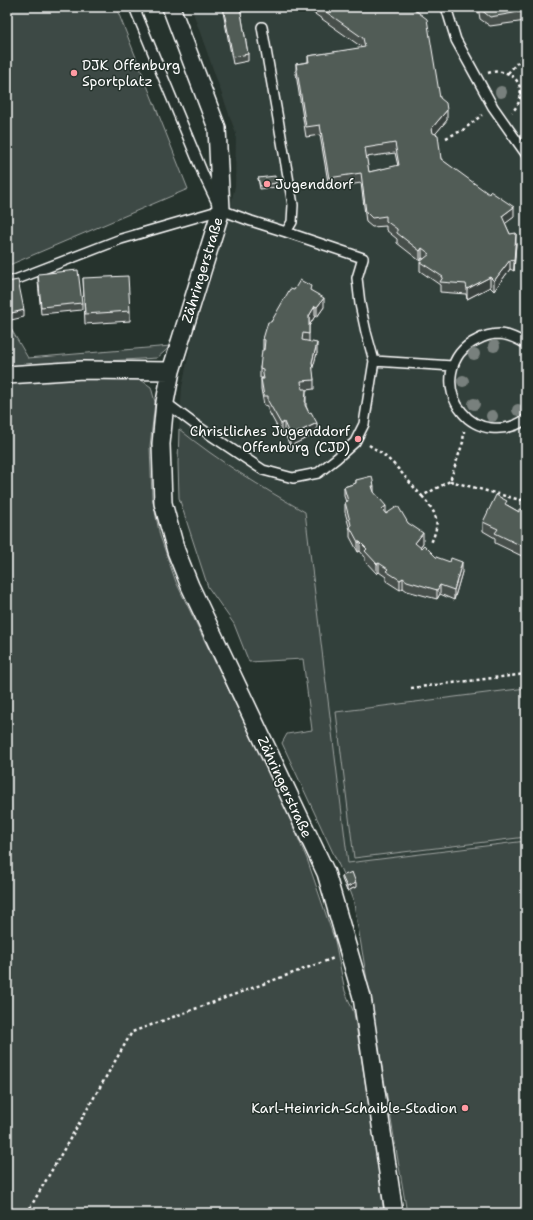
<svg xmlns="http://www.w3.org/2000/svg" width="533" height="1220" viewBox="0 0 533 1220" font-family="'Shantell Sans',sans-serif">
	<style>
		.built { fill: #333f3a }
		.green { fill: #3e4944; stroke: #9ea4a2 }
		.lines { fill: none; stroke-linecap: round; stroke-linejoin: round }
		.service-casing { stroke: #fff; stroke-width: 12 }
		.minor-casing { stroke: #fff; stroke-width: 20 }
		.path { stroke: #fff; stroke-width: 2.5; stroke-dasharray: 3 3; stroke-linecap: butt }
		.service { stroke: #26332d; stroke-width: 9 }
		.minor { stroke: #26332d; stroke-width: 17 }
		.tree { fill: #78807d }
		.wall { fill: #464f4b; stroke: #fff; fill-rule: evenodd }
		.shaded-wall { fill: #39403d; stroke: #fff }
		.building { fill: #515c57; stroke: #fff; fill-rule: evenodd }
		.poi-dot { fill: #ff9aa2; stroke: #26332d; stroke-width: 1.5 }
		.labels { text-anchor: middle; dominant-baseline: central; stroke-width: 3; stroke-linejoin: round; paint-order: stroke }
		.poi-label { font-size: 14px; fill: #fff; stroke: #26332d; text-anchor: start }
		.street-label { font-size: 14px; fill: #fff; stroke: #26332d }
	</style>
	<rect width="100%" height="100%" fill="#26332d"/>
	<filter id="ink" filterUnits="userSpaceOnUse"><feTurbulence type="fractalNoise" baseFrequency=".025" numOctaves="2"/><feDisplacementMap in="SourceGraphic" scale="8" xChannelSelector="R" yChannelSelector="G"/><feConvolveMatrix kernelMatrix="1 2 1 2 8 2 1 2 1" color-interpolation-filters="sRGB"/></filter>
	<g filter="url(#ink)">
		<!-- built -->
		<path class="built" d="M191,7H526V841L348,863L305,512L252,482L203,449L179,429L182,387L191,343L224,235L235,186L236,134Z"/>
		<!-- green -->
		<path class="green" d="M7,7H116L188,189L7,266Z
			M7,322L28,358L171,346L157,358L7,367Z
			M79,377L126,378L141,380L151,387L155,402L150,446L152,497L160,536L176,582L279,793L307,859L335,941L345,991L354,1013L375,1143L384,1213H7V381Z
			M179,429C218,461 261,487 305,512L348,863L526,841V1213H407L353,898L348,885L282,743L287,734L312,730L303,659L249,662L234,624L208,587L179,498L178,463Z
			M526,688V837L354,858L336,712Z"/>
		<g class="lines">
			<!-- service casing -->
			<g class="service-casing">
				<path id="service" d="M134,7L204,176L216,201
					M446,7L456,40L493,107L526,154
					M262,27L293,205L292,222L286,232
					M7,283L121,239L221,210L251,221L286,232L363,258L357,278L360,304L366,332L374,361L364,424L355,442L337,458L318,473L293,478L263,470L197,426L165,402
					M526,344C518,339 510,335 500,334C492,334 484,336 477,340C448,353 443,389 462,412C469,421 480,427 491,428C503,429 516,427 526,419
					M374,361L453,366"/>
			</g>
			<!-- minor casing -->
			<g class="minor-casing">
				<path id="minor" d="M171,7L217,128L221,210L171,371L165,402L161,444L163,503L176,551L190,586L326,873L362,997L394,1213
					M7,375L83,370L171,371"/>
			</g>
			<!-- path -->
			<path class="path" d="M488,73C515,65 532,92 512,112
				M508,73L526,53
				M521,94H526
				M446,138L463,130L482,115
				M369,445C375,449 381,452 387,458C400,469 410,484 422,496L450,481L463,442L464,431
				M450,481L520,500L526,498
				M422,496C437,514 441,521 431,543
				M411,688L526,674
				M27,1213L132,1032L334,958"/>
			<!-- service -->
			<use href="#service" class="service"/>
			<!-- minor -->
			<use href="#minor" class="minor"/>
		</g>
		<!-- trees -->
		<g class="tree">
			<circle cx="501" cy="92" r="6"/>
			<circle cx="494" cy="346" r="6"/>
			<circle cx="474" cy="354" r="6"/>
			<circle cx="463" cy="381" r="6"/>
			<circle cx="474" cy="404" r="6"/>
			<circle cx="518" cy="410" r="6"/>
			<circle cx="492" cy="416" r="6"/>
		</g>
		<!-- wall -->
		<path class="wall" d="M223,7H240L248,54V61L233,64L223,12Z
			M305,7H411L447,120L435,134L441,159L514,217L505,223L510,234L516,243L514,271L510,269L494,291L490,287L467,299L466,294L440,292V285L420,271V262L424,259L422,258L420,261L397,243V239L386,230V226L372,227L366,222L361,183L329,188L320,135L306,137L296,74V64L308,62V56L363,48ZM395,153L398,166L369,172L366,157Z
			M478,7H526V21L490,26L480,19Z
			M258,178L276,183V187L260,189Z
			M38,274L82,303V310L41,314L38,281Z
			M83,278L130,311V321L85,324Z
			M294,290L311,291L324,307L317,317L315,316L309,326V341L317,353L312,368L314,380V389L306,390V406L317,433L290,446L284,432L281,434L268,410V406L264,405L261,389V379L263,378H260V368L264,349H263V339L271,322Z
			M356,480L374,486V493L386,514L408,523L423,543L420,547L436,557L462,572L454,600L440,594L437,599L407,591L403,588L400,590L386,581V577L379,572L377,574L365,561V557L360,551L358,552L350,537V530L345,512V502H346L344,496V487L356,483Z
			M507,505L519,512L526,510V559V558L495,543V538L483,531V522Z
			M342,876L356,887L347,891L342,879Z"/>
		<!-- shaded-wall -->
		<path class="shaded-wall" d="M447,110V120L432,138V128Z
			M514,207V217L502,226V216Z
			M516,233V243L514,271V261Z
			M422,248V258L420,261V251Z
			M510,260V269L494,291V281Z
			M490,277V287L467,299V289Z
			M324,298V307L317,317V307Z
			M315,306V316L309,326V316Z
			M24,310V317L7,321V314Z
			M317,343V353L312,371V362Z
			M284,422V432L281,434V424Z
			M317,423V433L290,446V436Z
			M386,506V515L382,509Z
			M423,533V543L415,553V543Z
			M358,542H360V551L358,552Z
			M462,562V572L454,600V590Z
			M379,563V572L377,574V564Z
			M403,578V588L400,590V580Z
			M440,585V594L437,599V590Z
			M356,883V887L347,891V887Z"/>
		<!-- building -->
		<path class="building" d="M223,7H240L248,54L233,57Z
			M319,7H411L427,19L440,98L446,103L447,110L432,128L433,133L438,135L441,159L489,194L490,191L514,207L502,216L510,234L516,233L514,261L510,260L494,281L490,277L467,289L466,284L440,282L443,277L420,262L430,254L422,248L420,251L397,233V229L386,221V216L372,218L366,212L361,173L329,178L320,125L306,127L296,64L309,62L308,56L365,47L363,38ZM395,143L399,165L369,172L365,148Z
			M480,7H526V11L490,17L480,9Z
			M275,176L276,183L260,186L258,178Z
			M78,270L82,303L41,307L38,274Z
			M128,276L130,311L85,314L83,278Z
			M18,280L24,310L7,314V282Z
			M300,280L311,286L310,290L324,298L317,307L315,306L309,316V334L303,333L302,340L317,343L312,362L314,380L301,381L302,389H306L305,405L309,413L311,412L317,423L290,436L284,422L281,424L268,401V396H264L261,379H264L263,374V369L260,368L262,350H264L265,340L263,339L268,322H271L290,289L294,290Z
			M372,476L374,486H372L374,492L386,506L382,509L386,514L398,506L408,523L423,533L415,543L421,548L424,545L436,557L450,562L451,558L462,562L454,590L440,585L437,590L407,581L403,578L400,580L386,571L388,569L379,563L377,564L365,551L367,549L360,542H358L350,527L351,525L345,502L348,501L344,487L356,483V480Z
			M496,495L507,501L505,504L519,512V509L526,510V549V548L495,533L498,529L483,522Z
			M352,872L356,883L347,887L342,876Z"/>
	</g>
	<!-- markers -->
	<g class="poi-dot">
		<circle cx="74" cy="73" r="4"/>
		<circle cx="267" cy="184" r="4"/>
		<circle cx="358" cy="439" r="4"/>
		<circle cx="465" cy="1108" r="4"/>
	</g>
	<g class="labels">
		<!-- poi labels -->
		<g class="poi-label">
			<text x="82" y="65">DJK Offenburg<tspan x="82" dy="16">Sportplatz</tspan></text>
			<text x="275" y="184">Jugenddorf</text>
			<text x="350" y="431" text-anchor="end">Christliches Jugenddorf<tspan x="350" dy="16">Offenburg (CJD)</tspan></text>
			<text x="457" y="1108" text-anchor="end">Karl-Heinrich-Schaible-Stadion</text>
		</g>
		<!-- street labels -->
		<g class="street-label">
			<text transform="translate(202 270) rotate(-73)">Zähringerstraße</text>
			<text transform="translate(285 787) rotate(65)">Zähringerstraße</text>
		</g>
	</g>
	<!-- margin -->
	<rect width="533" height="1220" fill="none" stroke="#26332d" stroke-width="24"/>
	<rect x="12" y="12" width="509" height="1196" fill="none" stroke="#fff" stroke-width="1.5" filter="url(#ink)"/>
</svg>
